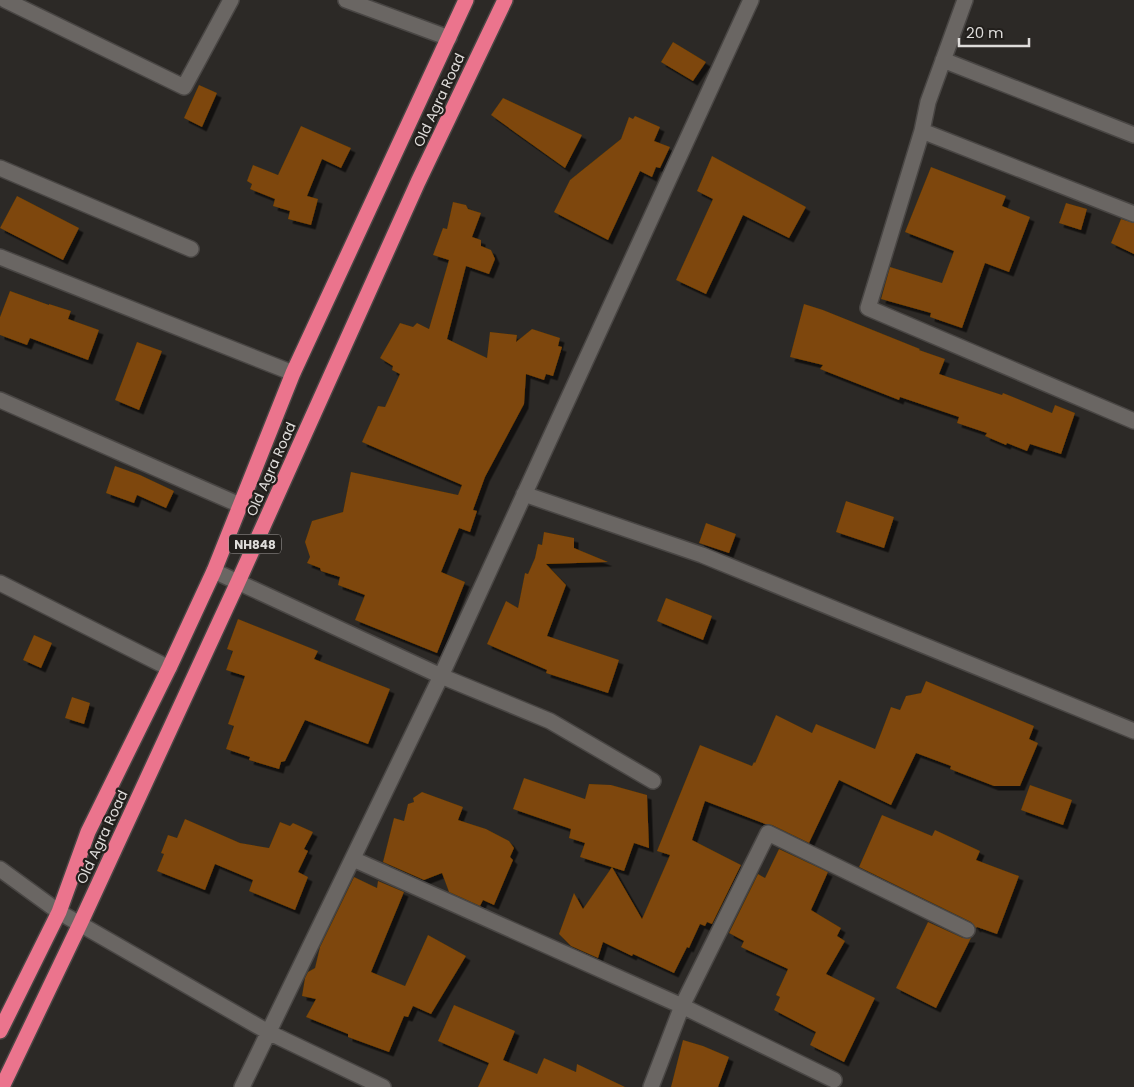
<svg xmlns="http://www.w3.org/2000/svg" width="1134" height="1087" viewBox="0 0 1134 1087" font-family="Poppins,sans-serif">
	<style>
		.building { fill: #7e4707; filter: url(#shadow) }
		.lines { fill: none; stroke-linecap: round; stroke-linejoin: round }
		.minor-casing { stroke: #494644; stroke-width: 18 }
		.highway-casing { stroke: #494644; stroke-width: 18 }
		.minor { stroke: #6a6663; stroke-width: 15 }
		.highway { stroke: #eb748d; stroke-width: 15 }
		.labels { text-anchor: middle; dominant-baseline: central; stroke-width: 4.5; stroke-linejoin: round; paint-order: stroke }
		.shield { fill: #221f1c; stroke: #a6a3a1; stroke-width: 1 }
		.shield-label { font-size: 12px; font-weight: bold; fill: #dedcda }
		.street-label { font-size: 14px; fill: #dedcda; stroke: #221f1c }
	</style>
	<defs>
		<filter id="shadow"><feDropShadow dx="4.5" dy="4.5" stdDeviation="0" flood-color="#0009"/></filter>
	</defs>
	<rect width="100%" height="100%" fill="#2c2926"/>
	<!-- building -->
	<path class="building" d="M673,42L706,62L693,81L661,62Z
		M199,85L217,93L202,127L184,118Z
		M503,98L582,135L565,168L491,115Z
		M635,116L660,127L654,141L670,147L660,168L656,167L652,177L640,171L608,240L554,212L570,180L621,139L629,117L633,119Z
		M301,126L351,148L341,168L322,159L307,196L318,199L311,225L288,219L290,211L273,206L275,199L250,189L252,184L247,181L253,165L278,175Z
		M712,156L806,207L789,238L743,215L706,294L676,280L713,199L697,191Z
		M931,167L1006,196L1002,206L1030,217L1009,272L985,263L962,328L930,317L931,313L881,299L890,267L942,283L954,251L905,232Z
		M17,196L79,228L63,260L0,228Z
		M453,202L466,205L468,209L481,213L472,237L481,240V246L491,250L495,259L489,274L466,266L447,339L487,358L490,332L517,335L516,342L532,329L560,338L558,346L562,347L553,376L546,374L544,380L526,374L524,404L485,477L473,510L477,511L470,532L459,528L441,572L465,582L437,653L355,620L365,595L338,585L340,577L321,571L320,568L307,563L310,557L305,542L312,521L343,512L351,472L458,495L462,485L362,442L378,406L385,407L400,374L392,370L393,366L380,358L400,323L413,327L417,323L429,329L449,260L433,255L443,228L447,229Z
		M1066,203L1087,209L1081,230L1059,223Z
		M1121,219L1134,223V254L1111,243Z
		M10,291L49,305V304L71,311L68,319L99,330L88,360L30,338L27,345L0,335V317Z
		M804,304L823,310L920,349L919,350L945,359L939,374L1002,395L1003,393L1052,413L1055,405L1075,413L1061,454L1030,444L1027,451L1007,443L1006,445L985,436L987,433L957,423L959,417L900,397L899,400L820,369L823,365L790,357Z
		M137,342L162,351L139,410L115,400Z
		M115,466L140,475L174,491L166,508L137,495L134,503L106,493Z
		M846,501L894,517L884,548L836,532Z
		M706,523L736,534L729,553L699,543Z
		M544,532L574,538V548L608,562L546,564L566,585L547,636L619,660L608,693L546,673L547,670L487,644L506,601L518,608L525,573L528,574L535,558L538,544L542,545Z
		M666,598L712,616L703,640L657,621Z
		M238,619L318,651L314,659L390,689L368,744L305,720L285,761L281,762L279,769L249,760L250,757L226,749L234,726L228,724L245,676L226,670L233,651L227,649Z
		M34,635L52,643L41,668L23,660Z
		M926,681L1034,726L1029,739L1038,743L1020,786H994L950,769L951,766L916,753L891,805L839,780L809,843L772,825L765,824L705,801L692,840L741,865L712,924L707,922L705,926L700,924L689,948L687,947L674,973L633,954L632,956L603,942L598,958L571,946L559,934L574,893L583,909L612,867L642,919L670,855L657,851L700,745L752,766L754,762L755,763L776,715L812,733L816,724L875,749L891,707L900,710L906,696L921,693Z
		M72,697L90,703L84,724L65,718Z
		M524,778L585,799L589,784L611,785L647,795L649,848L634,843L624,871L580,857L585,843L569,838L571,829L513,809Z
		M1030,785L1072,800L1063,825L1021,810Z
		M422,792L463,807L458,820L486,829L509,841L514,848L510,857L513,860L494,905L483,900L480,906L449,892L442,873L424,880L383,862L394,818L404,821L408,804L414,802L413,798Z
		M882,815L932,836L935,830L980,851L976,860L1019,876L997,934L977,927L976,928L971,922L859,867Z
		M185,819L240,843L269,848L280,822L290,826L293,823L313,832L304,849L308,851L298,872L308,877L295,910L249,891L253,880L215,864L205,890L157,871L164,854L161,853L168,835L177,838Z
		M779,849L828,872L811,910L841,928L837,936L845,941L826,974L875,998L844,1062L810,1045L816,1032L774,1010L780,997L776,995L788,969L741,947L744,941L729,933L758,874L765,878Z
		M354,877L377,888L378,881L404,892L371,972L405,986L428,935L466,956L431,1014L413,1006L408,1017L404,1016L389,1052L348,1037V1034L306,1017L316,999L302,996L305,978L308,972L315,968L320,947Z
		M928,922L963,938H971L936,1008L896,988Z
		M454,1005L515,1031L503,1060L537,1074L544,1058L576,1072L577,1064L625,1087H478L489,1063L438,1041Z
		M683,1040L703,1046L729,1057L718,1087H671Z"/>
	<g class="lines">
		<!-- minor casing -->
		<g class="minor-casing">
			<path id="minor" d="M5,0L184,87L231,0
				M346,0L449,38
				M965,0L928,102L922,131L868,308L1134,421
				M943,60L1134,135
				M922,131L1134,214
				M0,168L191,249
				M0,257L293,373
				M0,400L240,505
				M524,494L702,555L1134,731
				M214,571L441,676L550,721L653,781
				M0,583L169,668
				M353,859L682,1006L651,1087
				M0,869L59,912L268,1032L383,1087
				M834,1080L682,1006L768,833L967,930
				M242,1087L441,676L751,0"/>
		</g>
		<!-- highway casing -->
		<g class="highway-casing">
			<path id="highway" d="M0,1031L59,912L88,832L169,668L214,571L293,373L466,0
				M2,1087L80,924L238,582L418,182L505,0"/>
		</g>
		<!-- minor -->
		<use href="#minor" class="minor"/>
		<!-- highway -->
		<use href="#highway" class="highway"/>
	</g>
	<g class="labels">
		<!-- shield labels -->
		<rect class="shield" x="229" y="534.5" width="52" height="19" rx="4"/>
		<g class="shield-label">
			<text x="255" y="544">NH848</text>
		</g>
		<!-- street labels -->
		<g class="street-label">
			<text transform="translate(439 100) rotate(-65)">Old Agra Road</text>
			<text transform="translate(271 469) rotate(-66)">Old Agra Road</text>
			<text transform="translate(102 837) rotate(-65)">Old Agra Road</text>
		</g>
	</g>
	<!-- scale -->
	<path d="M959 38v8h70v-8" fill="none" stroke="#dedcda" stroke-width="2.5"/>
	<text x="966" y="38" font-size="15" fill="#dedcda" stroke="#221f1c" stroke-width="4" paint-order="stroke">20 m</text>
</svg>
